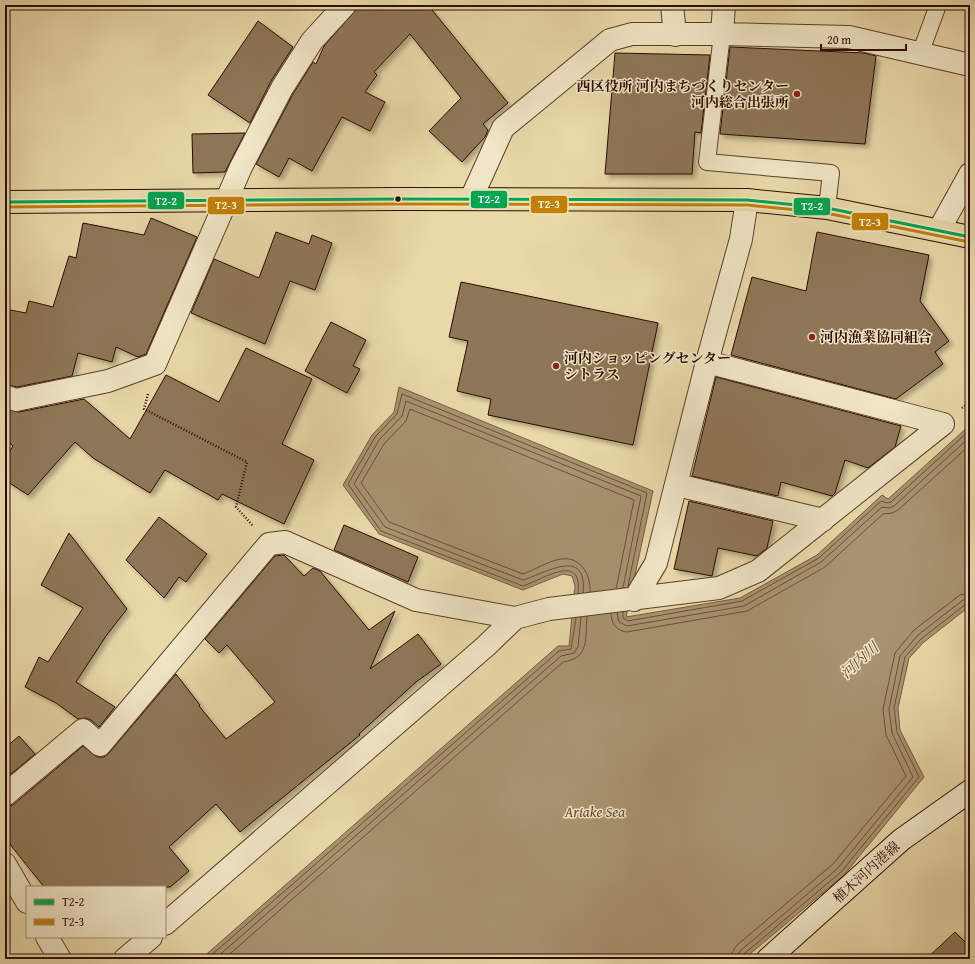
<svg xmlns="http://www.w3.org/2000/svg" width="975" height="964" viewBox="0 0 975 964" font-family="'Gentium Book Plus','Noto Serif JP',serif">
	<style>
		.water { fill: #a89370; stroke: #765d43 }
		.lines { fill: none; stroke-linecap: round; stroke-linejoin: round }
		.shore { stroke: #6a5038; stroke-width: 1 }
		.building { fill: #8e7758; stroke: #2b0c00; filter: url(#shadow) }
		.service-casing { stroke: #5a3f2a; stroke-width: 18 }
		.minor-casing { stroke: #5a3f2a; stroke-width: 24 }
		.secondary-casing { stroke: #2b0c00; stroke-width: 24 }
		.trunk-casing { stroke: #2b0c00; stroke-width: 24 }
		.path { stroke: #2b0c00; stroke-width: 2.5; stroke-dasharray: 1 2; stroke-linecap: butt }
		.service { stroke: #f1e6c7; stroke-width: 16 }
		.minor { stroke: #f1e6c7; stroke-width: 22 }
		.secondary { stroke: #f1e6c7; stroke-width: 22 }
		.trunk { stroke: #e9d9a9; stroke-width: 22 }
		.bus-1-casing { stroke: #f1e6c7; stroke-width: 6 }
		.bus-2-casing { stroke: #f1e6c7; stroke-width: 6 }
		.bus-1 { stroke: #00a651; stroke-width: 3 }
		.bus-2 { stroke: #c48000; stroke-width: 3 }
		.poi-dot { fill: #8f2418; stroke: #f1e6c7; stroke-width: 1.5 }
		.bus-dot { fill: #2b0c00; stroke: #f1e6c7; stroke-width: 1.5 }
		.labels { text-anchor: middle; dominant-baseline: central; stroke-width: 3; stroke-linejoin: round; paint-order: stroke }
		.poi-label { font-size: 14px; font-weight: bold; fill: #2b0c00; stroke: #f1e6c7; text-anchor: start }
		.street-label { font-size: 14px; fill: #2b0c00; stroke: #f1e6c7 }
		.water-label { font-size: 15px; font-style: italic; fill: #634932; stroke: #f1e6c7 }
		.line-badge { stroke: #f1e6c7; stroke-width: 1.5 }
		.badge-label { font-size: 11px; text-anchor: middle; font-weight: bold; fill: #fff }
	</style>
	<defs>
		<filter id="shadow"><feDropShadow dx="3.5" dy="3.5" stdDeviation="2" flood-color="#0004"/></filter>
	</defs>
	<rect width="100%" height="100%" fill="#e9d9a9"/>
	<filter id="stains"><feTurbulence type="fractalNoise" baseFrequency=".005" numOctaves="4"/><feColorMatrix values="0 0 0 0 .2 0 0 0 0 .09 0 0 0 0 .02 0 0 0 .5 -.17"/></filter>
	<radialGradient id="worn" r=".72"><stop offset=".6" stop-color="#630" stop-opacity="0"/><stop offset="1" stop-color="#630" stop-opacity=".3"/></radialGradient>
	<!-- water -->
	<path class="water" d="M399,387L653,491L626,617L740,598L817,555L882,495L888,499L970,425V606L924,642L909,658L898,708L900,730L924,777L844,875L744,959H201L558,646H569L575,586L572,576L563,574L523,590L379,534L343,485L372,435L394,412Z"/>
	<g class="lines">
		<!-- shore -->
		<path class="shore" d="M590,592C591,575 581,556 561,559C548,561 535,570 523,574L389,522L361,483L384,444L406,421L410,409L634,500L616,589
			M578,593C583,551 542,580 523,586L381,531L348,484L375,437L397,414L402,394L647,493L628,586
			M583,593C588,545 544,574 523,580L385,527L354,484L379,440L402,416L406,401L641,496L623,588
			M623,612V618L628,621L742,601L819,558L881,501L887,503L891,502L970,430
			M611,613C611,624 617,631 627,632L747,611L825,567L883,514L892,513L898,510L970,445
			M617,613L619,622L627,626L744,606L821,562L882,507L889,508L894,506L970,437
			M207,959L559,651L571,649L576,618
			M215,959L561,656L574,653L578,647L581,617
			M224,959L563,662C590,658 585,639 587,616
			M731,959L732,953L736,946L833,864L906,776L886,735L883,709L895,653L914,630L960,595L970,593
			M737,959L740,951L837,869L913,777L892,733L889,709L900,656L918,635L963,600L970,599
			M742,959L744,954L841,872L919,777L897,732L894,708L905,657L921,639L966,604H970"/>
	</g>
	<!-- building -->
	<path class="building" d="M360,5H428L508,103L483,124L488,130L485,137L462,162L429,131L461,98L410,34L374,72L377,75L365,92L385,102L370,131L342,117L312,171L289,158L279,177L256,164L293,94L313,62L316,64L324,46Z
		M258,21L293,47L271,81L250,123L208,95Z
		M730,47L864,53L876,56L865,144L720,134Z
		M615,53L710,55L701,133L695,132L692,174H605Z
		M245,133L225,172L193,173L192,134Z
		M151,218L197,237L146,354L138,357L116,347L112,362L78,353L72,376L17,387L5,384V309L26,313L29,301L53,307L69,256L76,258L83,223L144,235Z
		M276,232L309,244L312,235L332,243L315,290L290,281L265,344L191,313L214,259L259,278Z
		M817,232L929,255L920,301L949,341L935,352L943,364L896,399L731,355L752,277L806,291Z
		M461,282L658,323L633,445L488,415L491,399L457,391L468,341L449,337Z
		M331,322L366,340L353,366L360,369L347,393L305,371Z
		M246,348L312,379L282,444L314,460L284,524L222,494L218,500L165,470L150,493L93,458L75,442L28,495L5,480V458L13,446L5,439V409L19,412L84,399L130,439L166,375L219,402Z
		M716,377L901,426L895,447L868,468L845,460L835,493L832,496L781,482L778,496L692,476Z
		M689,501L773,521L767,548L757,556L718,548L712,576L674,569Z
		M159,517L207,554L186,582L179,577L164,598L126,560Z
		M344,525L418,557L408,582L334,550Z
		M69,533L127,609L106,636L76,682L115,707L99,727L91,720L86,718L78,719L56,703L25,687L39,657L48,662L83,608L41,585Z
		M284,555L304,576L313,568L320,571L369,630L395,611L370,669L418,634L441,664L416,682L359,734L360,735L240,832L216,804L169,847L189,871L170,887H44L5,838V807L13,805L83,746L97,757H104L109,753L176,674L200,705L199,706L226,739L275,702L227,645L219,653L205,639L275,556Z
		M19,736L35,754L11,774L5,767V748Z
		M955,932L970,947V959H926Z"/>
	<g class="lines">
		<!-- service casing -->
		<g class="service-casing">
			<path id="service" d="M722,34L707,162L831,173L827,208
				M920,54L938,5"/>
		</g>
		<!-- minor casing -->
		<g class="minor-casing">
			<path id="minor" d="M672,5L675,35
				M722,34L724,5
				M471,199L503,128L610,40L632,34H722L849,37L970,65
				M939,230L970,174
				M707,362L943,424
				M5,396L16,400L108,381L155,364L241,167L282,88L312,41L345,5
				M677,485L823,520
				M634,600L656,563L707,362L741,239L747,200
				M5,795L83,730L100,745L269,544L285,542L416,600L515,618L549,609L719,588L758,571L943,424
				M5,864L27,902
				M165,924L486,646L515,618
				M47,937L60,959
				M125,959L151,937"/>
		</g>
		<!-- secondary casing -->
		<g class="secondary-casing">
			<path id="secondary" d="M768,959L901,840L970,791"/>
		</g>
		<!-- trunk casing -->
		<g class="trunk-casing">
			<path id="trunk" d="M5,202L398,199L747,200L827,208L970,237"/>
		</g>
		<!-- path -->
		<path class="path" d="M148,394L144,409L247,462L236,507L253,526
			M962,408L970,402"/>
		<!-- service -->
		<use href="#service" class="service"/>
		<!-- minor -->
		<use href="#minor" class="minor"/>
		<!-- secondary -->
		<use href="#secondary" class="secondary"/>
		<!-- trunk -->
		<use href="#trunk" class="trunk"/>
		<!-- bus-1 casing -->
		<g class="bus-1-casing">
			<path id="bus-1" d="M5,202L398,199L747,200L827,208L970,237"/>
		</g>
		<!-- bus-2 casing -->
		<g class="bus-2-casing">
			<path id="bus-2" d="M5,207L398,204L747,205L826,213L969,242"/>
		</g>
		<!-- bus-1 -->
		<use href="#bus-1" class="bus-1"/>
		<!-- bus-2 -->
		<use href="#bus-2" class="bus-2"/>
	</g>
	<!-- markers -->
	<g class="poi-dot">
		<circle cx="797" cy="94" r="4"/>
		<circle cx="812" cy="337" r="4"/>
		<circle cx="556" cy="366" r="4"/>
	</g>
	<circle class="bus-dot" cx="398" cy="199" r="3.5"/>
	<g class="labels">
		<!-- poi labels -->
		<g class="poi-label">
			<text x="789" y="86" text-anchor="end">西区役所 河内まちづくりセンター<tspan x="789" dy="16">河内総合出張所</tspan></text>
			<text x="820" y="337">河内漁業協同組合</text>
			<text x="564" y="358">河内ショッピングセンター<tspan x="564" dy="16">シトラス</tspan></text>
		</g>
		<!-- street labels -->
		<g class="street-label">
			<text transform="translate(866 872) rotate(-42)">植木河内港線</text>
		</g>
		<!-- water labels -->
		<g class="water-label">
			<text transform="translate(859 660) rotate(-42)">河内川</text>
			<text x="595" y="811">Ariake Sea</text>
		</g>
	</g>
	<g class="line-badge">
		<rect x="470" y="190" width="38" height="19" rx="4" fill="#00a651"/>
		<rect x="147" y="191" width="38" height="19" rx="4" fill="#00a651"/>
		<rect x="530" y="195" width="38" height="19" rx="4" fill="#c48000"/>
		<rect x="207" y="196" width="38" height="19" rx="4" fill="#c48000"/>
		<rect x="793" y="197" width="38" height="19" rx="4" fill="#00a651"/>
		<rect x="851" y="212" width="38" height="19" rx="4" fill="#c48000"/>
	</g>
	<g class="badge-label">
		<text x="489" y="203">T2-2</text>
		<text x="166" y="205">T2-2</text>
		<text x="549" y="208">T2-3</text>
		<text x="226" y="209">T2-3</text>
		<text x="812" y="210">T2-2</text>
		<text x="870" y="226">T2-3</text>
	</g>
	<!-- margin -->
	<rect width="975" height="964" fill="none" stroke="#e9d9a9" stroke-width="20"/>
	<rect x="6" y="6" width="963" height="952" fill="none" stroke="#2b0c00" stroke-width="2"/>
	<rect x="10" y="10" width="955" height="944" fill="none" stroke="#2b0c00"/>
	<!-- legend -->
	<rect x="26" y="886" width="140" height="52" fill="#f1e6c7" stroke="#a28f77"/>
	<rect x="34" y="899" width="20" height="6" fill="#00a651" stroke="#a28f77"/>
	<text x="62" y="906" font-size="12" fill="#2b0c00">T2-2</text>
	<rect x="34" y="919" width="20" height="6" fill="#c48000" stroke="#a28f77"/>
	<text x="62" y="926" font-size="12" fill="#2b0c00">T2-3</text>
	<!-- scale -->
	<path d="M821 44v6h85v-6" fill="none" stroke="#2b0c00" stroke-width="2"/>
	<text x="827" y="44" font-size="12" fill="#2b0c00" stroke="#f1e6c7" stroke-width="3" paint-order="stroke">20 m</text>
	<rect width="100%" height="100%" filter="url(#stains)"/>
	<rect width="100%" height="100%" fill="url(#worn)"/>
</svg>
